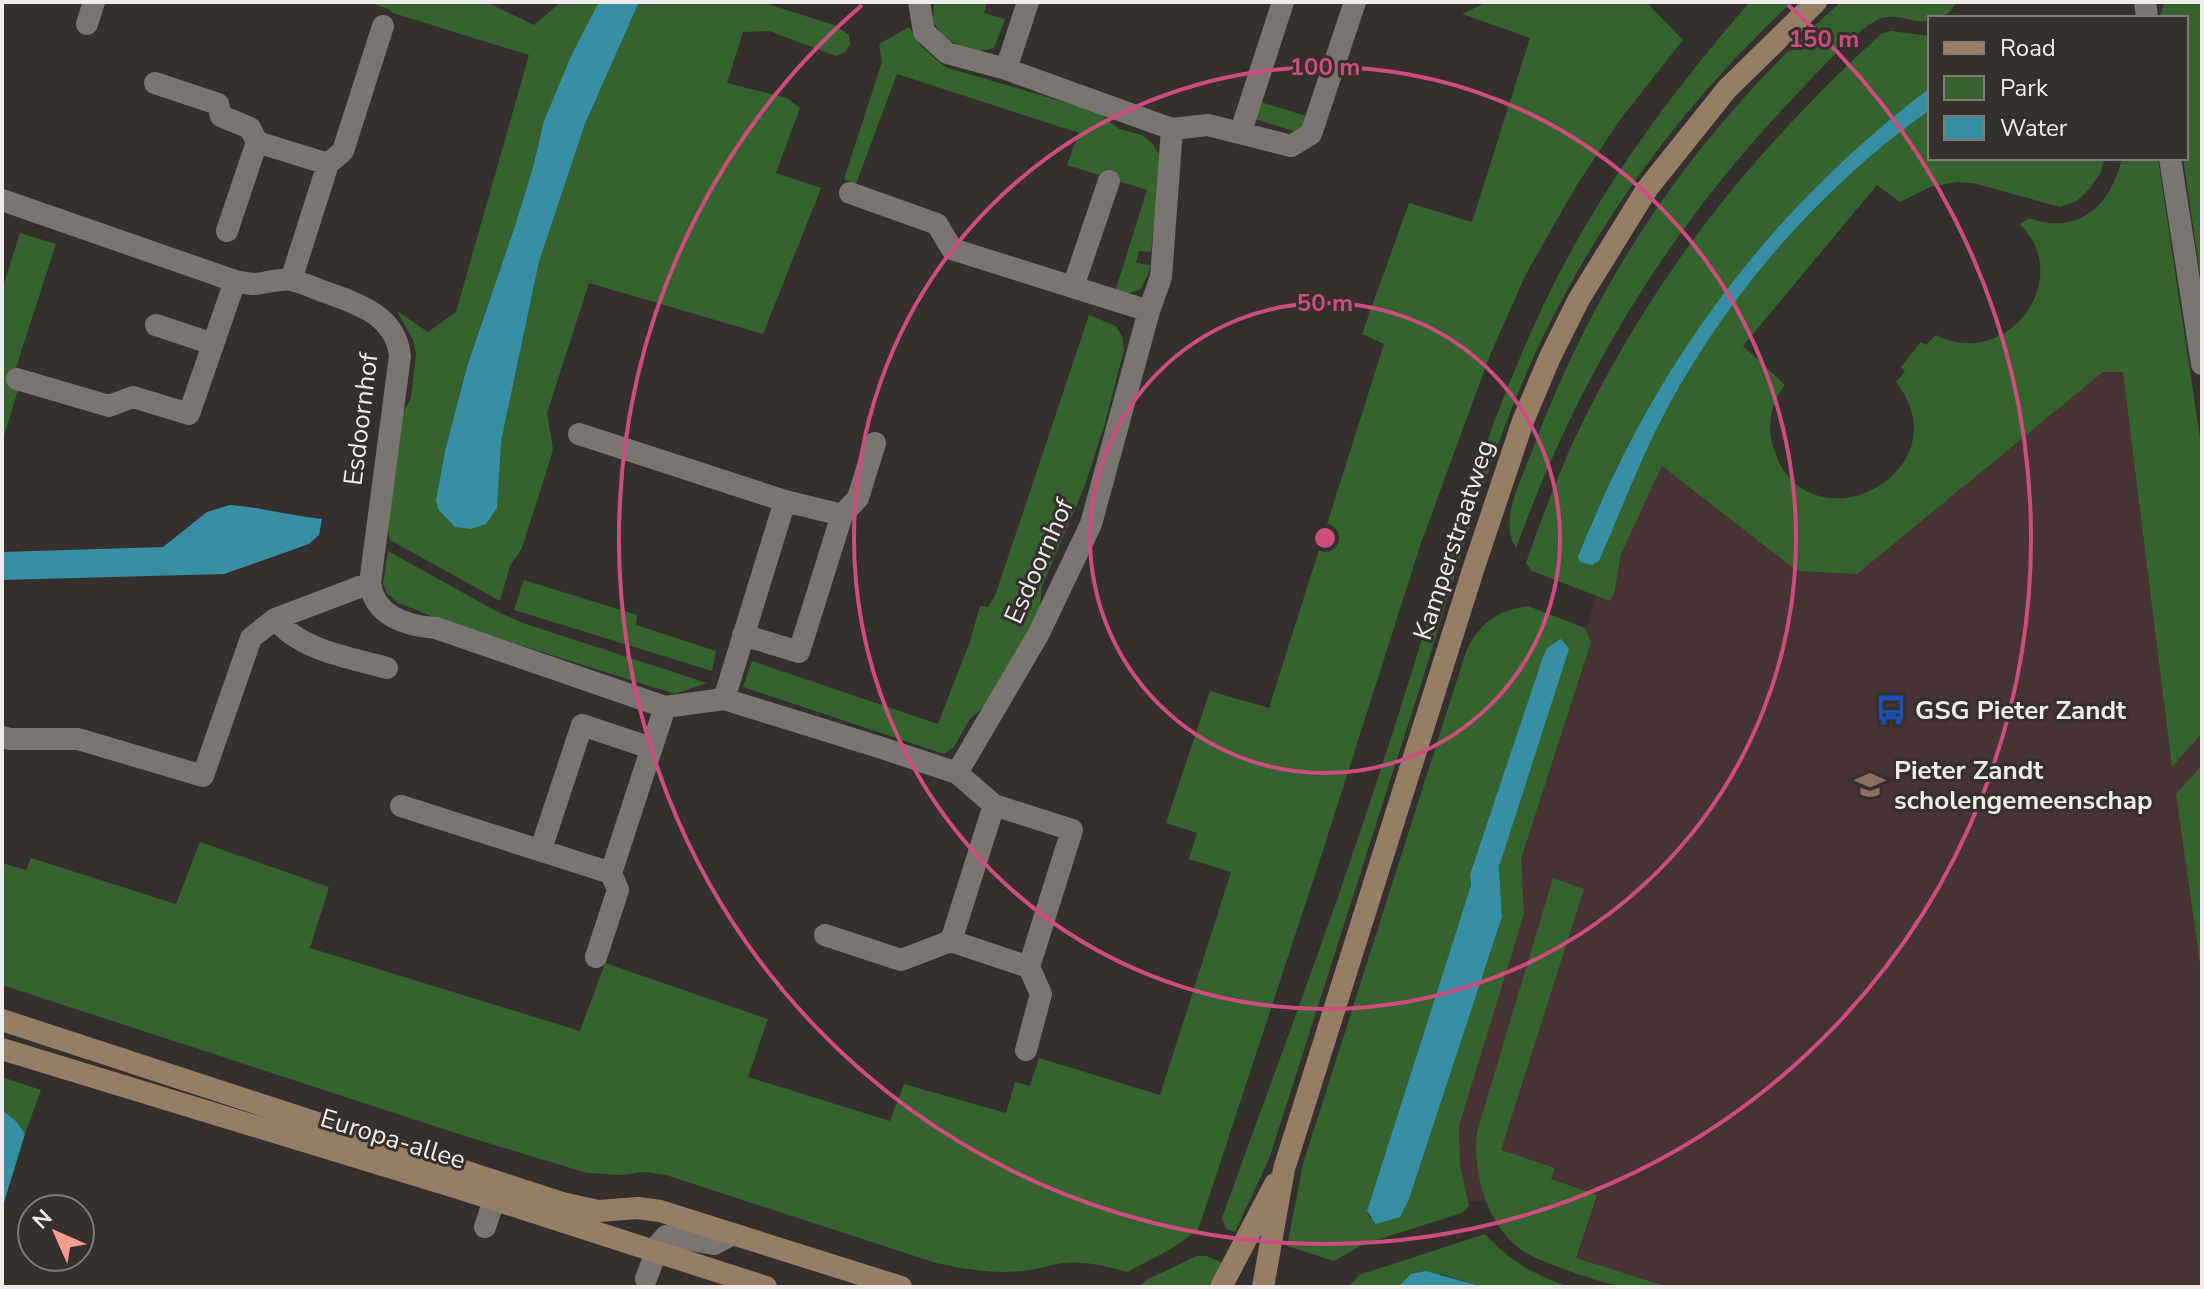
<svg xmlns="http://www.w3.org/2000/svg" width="2204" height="1289" viewBox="0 0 2204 1289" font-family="'Nunito Sans',sans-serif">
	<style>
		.education { fill: #473234 }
		.green { fill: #34632e; fill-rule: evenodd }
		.water { fill: #378fa4 }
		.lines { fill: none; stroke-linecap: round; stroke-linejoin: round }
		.minor { stroke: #7b7572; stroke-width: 22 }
		.secondary { stroke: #967e66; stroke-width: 22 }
		.ring { fill: none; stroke: #ce4d7f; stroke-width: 4 }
		.labels { text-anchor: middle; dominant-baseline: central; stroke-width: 6; stroke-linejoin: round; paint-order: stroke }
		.street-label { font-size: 26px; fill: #f0eceb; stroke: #352f2d }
		.poi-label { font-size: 26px; font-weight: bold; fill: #f0eceb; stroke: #352f2d; text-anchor: start }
		.centre { fill: #ce4d7f; stroke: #352f2d; stroke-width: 4 }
		.ring-label { font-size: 24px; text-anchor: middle; font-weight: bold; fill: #ce4d7f; stroke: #352f2d; stroke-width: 6; stroke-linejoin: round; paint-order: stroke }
	</style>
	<rect width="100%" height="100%" fill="#352f2d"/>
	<!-- education -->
	<path class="education" d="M2119,352L2202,714V1287H1639L1541,1255L1493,1201H1462L1450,1129L1515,856L1599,587L1659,458L1797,566Z"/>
	<!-- green -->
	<path class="green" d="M367,2H486L534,25L561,2H599L544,121L533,167L516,223L467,365L445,451L436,500L498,471L501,442L539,262L585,124L639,2H761L834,25L849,35L850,45L845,52L836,56L769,31L743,32L727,83L787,98L800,108L776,173L821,188L763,334L589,283L547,413L553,449L549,463L522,548L510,566L500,601L390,540L384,514L398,422L411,398L416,353L413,340L397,311L428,332L456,312L529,55L393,13L389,9Z
		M934,2H987L984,13L1005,19L994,48L974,52L945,39L933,22Z
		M1487,2H1646L1683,40L1619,121L1575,188L1526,274L1490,355L1421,543L1317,869L1198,1230L1171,1249L1127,1272C1107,1267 1086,1261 1065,1263C1051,1264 1037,1270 1022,1271C993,1274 964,1269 936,1263L666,1175L644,1172L622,1175L587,1173L465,1136L2,985V863L26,870L31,858L176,904L200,842L329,887L310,948L580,1031L605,963L768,1019L748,1077L890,1121L904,1084L1006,1113L1015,1082L1030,1086L1039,1058L1160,1095L1231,872L1189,859L1197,833L1166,823L1210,691L1269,708L1384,344L1362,334L1409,203L1472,222L1530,38L1462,14Z
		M1750,2H1792C1678,108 1586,235 1524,379C1479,483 1450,595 1415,703C1366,855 1318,1007 1269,1159L1235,1232L1226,1229L1222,1218C1275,1070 1331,924 1379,775C1431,618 1472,456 1543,306C1595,196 1670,93 1750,2Z
		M1841,2H1956C1951,14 1943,18 1930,18V21C1911,24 1895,11 1877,20C1855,31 1815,75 1797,94C1668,229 1580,373 1516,548C1498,520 1522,479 1532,451C1598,273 1699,127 1841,2Z
		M2165,2H2202V288L2183,158H2186V18H2159Z
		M909,27L921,46L945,67L1098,112L1119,129L1142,135L1152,143L1161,157L1151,252L1139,251L1136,263L1150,265L1148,274L1141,289L1125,295L1115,292L1147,190L1067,165L1079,133L897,74L856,184L844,179L882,62L879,44Z
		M1891,31L1930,36V88C1776,205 1665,351 1589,529L1599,561C1618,518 1635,474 1655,432C1717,307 1816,190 1930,110V158H2104L2101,172L2091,187L2077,201L2060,207L1973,183L1957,182L1930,187L1900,202L1877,185L1743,346L1785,385C1772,400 1767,423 1772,443C1801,557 1968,474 1896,382L1905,371L1901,367L1921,342L1926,345L1936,335C2006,371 2076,280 2020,224L2029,218C2078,236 2111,206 2122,158H2158L2202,451V733L2172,767L2123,372H2103L1857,574L1797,571L1662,466L1621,554L1614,594L1610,601L1532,571L1526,563C1541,521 1556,479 1575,438C1651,278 1750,154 1881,34Z
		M1261,102L1306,116L1300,133L1255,119Z
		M20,233L56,244L10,386L18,390L2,442V290Z
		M1089,315L1116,326L1122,336L1124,350L1105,423L1084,488L1042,586L1039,614L990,701L970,719L954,747L944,754L743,687L752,661L938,724L970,641L980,606L988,607L995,596Z
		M388,551L496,611L523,623L707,683L675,694L447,622L398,603L386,592L383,583Z
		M524,580L637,615L636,625L716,651L712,671L514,610Z
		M1528,606L1585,628L1591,642L1521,859L1524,914L1459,1126L1460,1165L1469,1206L1462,1213L1364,1244L1334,1261L1287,1246L1303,1164L1465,655C1476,626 1496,610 1528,606ZM1548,646L1499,867L1502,917L1408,1202L1403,1212L1370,1218L1367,1211L1471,885L1470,873Z
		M2202,765V978L2176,794Z
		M1553,878L1584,889L1501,1150L1555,1168L1551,1179L1597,1195L1576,1258L1668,1287C1654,1287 1639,1289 1625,1287C1606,1285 1535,1261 1520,1249C1487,1225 1472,1171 1477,1132Z
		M2,1077L41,1090L25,1134L17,1122L2,1110Z
		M1485,1234C1509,1261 1536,1276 1570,1287H1484L1441,1274L1398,1287H1348L1359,1275Z
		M1197,1256H1206L1224,1263L1208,1287H1139L1146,1280Z"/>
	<!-- water -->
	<path class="water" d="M599,2H639L585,124L539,262L501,442L497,508L486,524L471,529L455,527L438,509L436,500L445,451L467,366L516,223L533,167L544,121L572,54Z
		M1930,88V110C1816,190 1717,307 1655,432C1635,474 1618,518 1599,561L1592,565L1580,562L1578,557C1652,368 1767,211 1930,88Z
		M230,505C261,507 291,516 322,519L319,535L309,544L224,574L2,580V552L163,547L207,512Z
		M1561,639L1569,649L1499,867L1502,917L1408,1202L1400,1217L1376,1224L1367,1211L1471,885L1470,874L1544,654L1548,647Z
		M2,1110L17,1122L25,1134L2,1209Z
		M1426,1271L1484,1287H1398L1411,1274Z"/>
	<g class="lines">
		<!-- minor -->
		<path class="minor" d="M919,2L924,32L947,53L1006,69L1172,129L1208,125L1291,146L1311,134L1355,2
			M2145,2L2147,18
			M87,24L94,2
			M1006,69L1028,2
			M155,83L218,104L221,116L250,128L257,142L328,164
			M1241,131L1283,2
			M2170,158L2202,364
			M850,193L937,224L952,249L1149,311
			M2,200L235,281C241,282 248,284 254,284C266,284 277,278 290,280C302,282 314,288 325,292C359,304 396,316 400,356L370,583C374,616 407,626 436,628L665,707L724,699L882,748L957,773L994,805L1072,830L1029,967L951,941L901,960L825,935
			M227,231L257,142
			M291,280L328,164L343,151L383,26
			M1073,287L1109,181
			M156,325L213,344
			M17,379L109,406L133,397L189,414L235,281
			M579,434L785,501
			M275,619C302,651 348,657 387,668
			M743,635L799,652L842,515L858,498L875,443
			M724,699L785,501L842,515
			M2,737L10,739H78L203,776L251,638L275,619L370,583
			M957,773L1038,635L1091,524L1149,311L1161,277L1172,129
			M401,806L611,873
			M541,849L582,725L651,748
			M951,941L994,805
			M596,957L618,890L611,873L665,707
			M1026,1050L1041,994L1029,967
			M485,1227L494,1200
			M646,1279L659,1244L666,1236L714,1244L733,1234"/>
		<!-- secondary -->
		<path class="secondary" d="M2,1020L562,1203L598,1211L638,1208L660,1211L901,1287
			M2,1049L458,1188L766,1287
			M1221,1287L1275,1184
			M1263,1287L1284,1169L1473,570L1523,421L1550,357L1579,299L1647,189L1727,89L1816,2"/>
	</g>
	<!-- distance rings -->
	<g class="ring">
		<circle cx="1325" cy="538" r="235"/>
		<circle cx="1325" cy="538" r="471"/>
		<path d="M1788 5A706 706 0 1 1 862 5"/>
	</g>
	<!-- icons -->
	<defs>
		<g id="bus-bare" transform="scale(2.4)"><path d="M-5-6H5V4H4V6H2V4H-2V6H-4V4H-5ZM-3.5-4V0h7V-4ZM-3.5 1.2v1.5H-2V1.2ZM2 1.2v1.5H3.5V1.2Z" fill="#1a4fb4" stroke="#352f2d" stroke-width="2.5" paint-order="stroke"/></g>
		<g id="school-bare" transform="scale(2.4)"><path d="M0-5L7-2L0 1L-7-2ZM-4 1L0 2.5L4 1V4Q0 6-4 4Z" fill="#8d6e63" stroke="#352f2d" stroke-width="2.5" paint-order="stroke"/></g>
	</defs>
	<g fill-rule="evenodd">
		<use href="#bus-bare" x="1891" y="710"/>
		<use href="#school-bare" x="1870" y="785"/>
	</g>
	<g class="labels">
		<!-- street labels -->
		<g class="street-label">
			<text transform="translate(361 419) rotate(-83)">Esdoornhof</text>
			<text transform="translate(1454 540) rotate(-72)">Kamperstraatweg</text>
			<text transform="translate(1039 561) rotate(-66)">Esdoornhof</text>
			<text transform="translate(393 1139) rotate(17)">Europa-allee</text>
		</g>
		<!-- poi labels -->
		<g class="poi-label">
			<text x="1915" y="710">GSG Pieter Zandt</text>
			<text x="1894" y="770">Pieter Zandt<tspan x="1894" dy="30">scholengemeenschap</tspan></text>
		</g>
	</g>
	<circle cx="1325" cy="538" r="12" class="centre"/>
	<g class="ring-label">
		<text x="1824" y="47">150 m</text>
		<text x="1325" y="75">100 m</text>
		<text x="1325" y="311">50 m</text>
	</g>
	<!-- border -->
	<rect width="2204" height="1289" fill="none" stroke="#f0eceb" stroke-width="8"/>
	<!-- legend -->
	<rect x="1928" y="16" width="260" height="144" fill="#352f2d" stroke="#807b79" stroke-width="2"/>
	<rect x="1944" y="42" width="40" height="12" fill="#967e66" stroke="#807b79" stroke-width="2"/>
	<text x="2000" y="56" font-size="24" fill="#f0eceb">Road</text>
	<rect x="1944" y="76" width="40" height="24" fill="#34632e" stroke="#807b79" stroke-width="2"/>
	<text x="2000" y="96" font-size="24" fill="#f0eceb">Park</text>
	<rect x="1944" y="116" width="40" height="24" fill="#378fa4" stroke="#807b79" stroke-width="2"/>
	<text x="2000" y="136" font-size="24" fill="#f0eceb">Water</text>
	<!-- north arrow -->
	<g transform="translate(56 1233) rotate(315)"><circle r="38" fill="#352f2d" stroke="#807b79" stroke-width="2"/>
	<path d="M0-6L14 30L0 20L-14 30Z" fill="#f59d8e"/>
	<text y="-12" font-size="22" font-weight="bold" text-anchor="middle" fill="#f0eceb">N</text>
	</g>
</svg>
